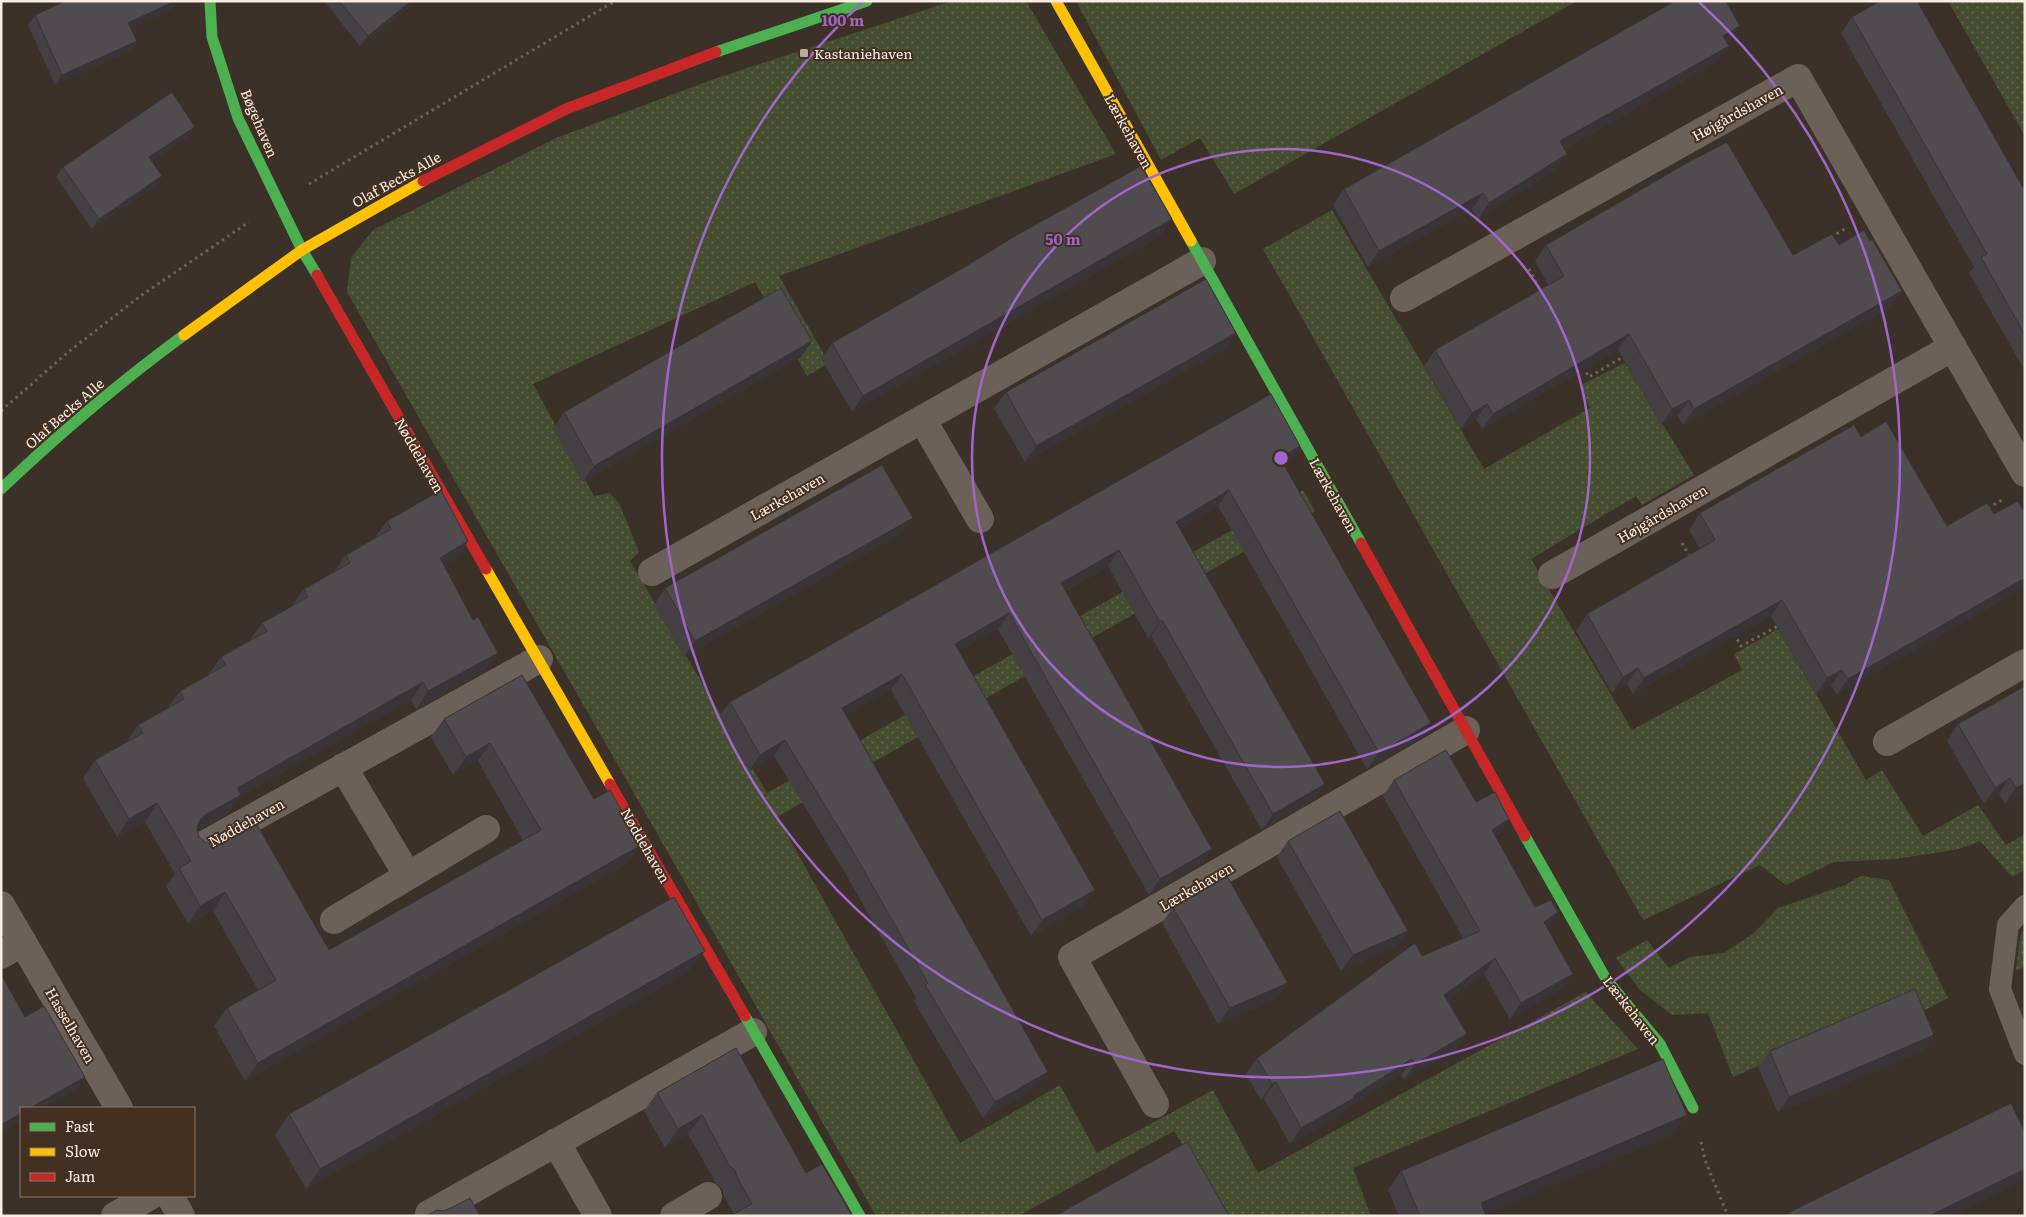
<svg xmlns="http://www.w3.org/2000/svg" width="2026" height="1217" viewBox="0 0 2026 1217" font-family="Literata,serif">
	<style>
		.grass { fill: url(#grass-dots) }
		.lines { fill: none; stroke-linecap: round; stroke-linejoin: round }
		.path { stroke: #6b635b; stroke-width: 3; stroke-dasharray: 2.5 4; stroke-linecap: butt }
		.lane { stroke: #6b6159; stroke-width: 22 }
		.street { stroke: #6b6159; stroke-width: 28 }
		.fast { stroke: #4caf50; stroke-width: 11 }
		.slow { stroke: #ffc107; stroke-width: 11 }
		.jam { stroke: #c62828; stroke-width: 11 }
		.wall { fill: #454043 }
		.shaded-wall { fill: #383437 }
		.building { fill: #504b4e; stroke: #383437 }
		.ring { fill: none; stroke: #a166ca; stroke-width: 2.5 }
		.poi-dot { fill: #b6aba2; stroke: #433021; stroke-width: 2 }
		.labels { text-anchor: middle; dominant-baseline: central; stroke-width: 4; stroke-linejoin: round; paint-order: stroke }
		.poi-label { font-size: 14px; fill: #f9ece3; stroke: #433021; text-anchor: start }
		.street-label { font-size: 14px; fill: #f9ece3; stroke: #433021 }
		.centre { fill: #a166ca; stroke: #433021; stroke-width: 2.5 }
		.ring-label { font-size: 15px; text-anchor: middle; font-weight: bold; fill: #a166ca; stroke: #433021; stroke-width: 4; stroke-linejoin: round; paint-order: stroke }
	</style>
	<defs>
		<pattern id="grass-dots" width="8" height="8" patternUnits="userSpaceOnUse" patternTransform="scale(1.25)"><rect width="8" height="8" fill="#454d31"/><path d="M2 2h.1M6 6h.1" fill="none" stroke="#61674f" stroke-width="1.8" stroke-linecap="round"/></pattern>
	</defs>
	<rect width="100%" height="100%" fill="#3b3129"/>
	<!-- grass -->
	<path class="grass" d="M952,1H1026L1116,154L779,276L829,363L807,376L755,282L533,384L594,496L610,493L620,505L639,552L630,561L767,793L1303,490L1315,511L777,817L960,1143L1060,1085L1097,1153L1213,1090L1258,1173L1586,992L1638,1049L1353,1168L1371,1216H1229L1174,1131L1018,1216H876L347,292L351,258L373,230L556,138L714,79Z
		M1079,1H1577L1234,194L1200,138L1161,160L1078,5Z
		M1948,1H2025V136Z
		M1332,210L1484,469L1590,408L1579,386L1625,363L1694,475L1642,505L1636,496L1531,559L1632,730L1742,670L1734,654L1778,629L1866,780L1882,770L1923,836L1978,805L2006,845L2025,834V870L2012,877L1980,841L1959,849L1896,859L1834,862L1786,885L1760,865L1643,920L1263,249Z
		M1861,876L1889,880L1948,998L1910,1018L1902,1002L1733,1077L1708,1013L1672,1015L1640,990L1616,958L1647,940L1669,968L1690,957L1724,953L1754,933L1778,908L1843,886Z
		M2025,929V966L2016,971L2020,936Z"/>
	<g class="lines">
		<!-- path -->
		<path class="path" d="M309,184L615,1
			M1831,237L1845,229
			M1529,269L1541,292
			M1583,367L1589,377L1626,355
			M1,411L67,353L139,297L249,222
			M1988,508L2002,500
			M1682,543L1691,559
			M1734,634L1741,646L1780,625
			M1701,1142L1705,1160L1728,1216"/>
		<!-- lane -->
		<path class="lane" d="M2025,906L2008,925L2000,989L2025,1054"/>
		<!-- street -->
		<path class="street" d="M1404,298L1798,78L2025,473
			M922,419L980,519
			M652,572L1202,261
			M1552,575L1953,347
			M1887,742L2025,663
			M200,847L539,659
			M408,876L486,829
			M1,905L119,1108
			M334,920L408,876L343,767
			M1,955L23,942
			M1155,1104L1072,957L1466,730
			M556,1142L598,1216
			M170,1196L181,1216
			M429,1214L753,1032
			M115,1216L150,1196
			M674,1216L708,1196"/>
		<!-- fast -->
		<path class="fast" d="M210,1L212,37L238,118L302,250L317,275
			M716,52L867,1
			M1191,241L1361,543
			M1,489C59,434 120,382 184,335
			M1525,836L1606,979L1660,1044L1693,1108
			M745,1016L860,1216"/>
		<!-- slow -->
		<path class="slow" d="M1056,1L1191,241
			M184,335L302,250L423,181
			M486,569L610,784"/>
		<!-- jam -->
		<path class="jam" d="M423,181L566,109L716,52
			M317,275L486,569
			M1361,543L1525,836
			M610,784L745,1016"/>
	</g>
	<!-- wall -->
	<path class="wall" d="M324,1H414L412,5L360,46Z
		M173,9L131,28L137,41L130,51L55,85L28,25L35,15Z
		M1852,17L2025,191V371L1969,273L1974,267L1841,33Z
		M1729,42L1727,43L1729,46L1717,62L1564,149L1556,170L1478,219L1472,209L1368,267L1333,205L1344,189Z
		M188,137L152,161L155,186L92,229L56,177L63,167Z
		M1161,236L852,412L821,359L832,343Z
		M1546,245L1793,255L1839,245L1891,307L1683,425L1678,416L1661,425L1618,350L1482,429L1476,419L1461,429L1424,366L1435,350L1548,285L1535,261Z
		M1236,333L1225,349L1025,462L994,408L1006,392Z
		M812,341L801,357L583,482L553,429L564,412Z
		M1861,437L1947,526L1987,503L1837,695L1831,686L1816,694L1771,616L1633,694L1627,684L1612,693L1576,631L1587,614L1700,549L1689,530L1700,513Z
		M1300,446L1289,462L1284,465L1419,739L1367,769L1218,506L1180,529L1325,784L1314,800L1262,830L1151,636L1148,638L1108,566L1065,591L1200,865L1149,895L998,629L959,651L1095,890L1084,906L1031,936L891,690L846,715L1048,1072L1036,1088L983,1118L914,1001L916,998L844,871L774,756L749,771L718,718L730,702Z
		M387,521L468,541L456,560L444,566L473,620L498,653L485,671L416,710L411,700L239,797L228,814L198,830L199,837L329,950L523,840L478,761L453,775L431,737L444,719L522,675L628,863L245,1081L214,1026L227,1008L258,990L213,911L188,924L166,886L175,874L145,822L117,837L83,778L95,760L126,743L138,725L167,709L180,691L208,675L221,657L250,640L262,623L291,607L304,589L334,572L346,555L374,539Z
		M901,534L684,657L654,605L665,588Z
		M1958,724L2025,792L2005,804L1999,794L1984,804L1947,741Z
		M1394,780L1476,802L1509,819L1498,835L1495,837L1547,928L1562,989L1510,1019L1484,974L1448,1000L1467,1034L1456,1050L1404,1080L1401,1075L1346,1109L1342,1114L1290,1144L1264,1098L1261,1100L1246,1074L1257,1058L1422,956L1463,938L1383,796Z
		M1288,841L1397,947L1341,971L1277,857Z
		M1173,907L1277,999L1218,1024L1162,923Z
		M690,971L306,1189L275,1135L289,1114Z
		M1934,1035L1923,1051L1778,1113L1758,1067L1770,1051Z
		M736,1048L806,1173L734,1214L724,1196L722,1189L716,1183L688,1134L665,1148L644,1111L657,1093Z
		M1674,1134L1485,1214L1486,1216H1399L1388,1190L1401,1171Z
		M2025,1169V1179L1951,1216H1787L1790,1212Z"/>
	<!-- shaded-wall -->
	<path class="shaded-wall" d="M175,1H178L173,9L121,33L128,23Z
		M411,1H414L412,5L360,46L368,36Z
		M1740,26L1729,42L1712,52L1723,36Z
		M137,41L130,51L55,85L62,75Z
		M1729,46L1717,62L1549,157L1560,141Z
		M195,127L188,137L142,167L149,157Z
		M1567,154L1556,170L1478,219L1489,203Z
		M162,176L155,186L92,229L99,219Z
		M1483,193L1472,209L1368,267L1379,251Z
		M1172,219L1161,236L852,412L863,396Z
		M1902,291L1891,307L1683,425L1694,409Z
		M1236,333L1225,349L1025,462L1036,446Z
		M1629,334L1618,350L1482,429L1493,414Z
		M812,341L801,357L583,482L594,466Z
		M1689,400L1678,416L1661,425L1672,409Z
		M1487,404L1476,419L1461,429L1472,413Z
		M1300,446L1289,462L1269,474L1280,458Z
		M1229,490L1218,506L1165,538L1176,522Z
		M913,518L901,534L684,657L695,641Z
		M468,541L456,560L427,576L440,558Z
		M1119,550L1108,566L1049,599L1061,583Z
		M2025,578V588L1837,695L1848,679Z
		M1782,600L1771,616L1633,694L1644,678Z
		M1009,613L998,629L944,660L955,644Z
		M1162,620L1151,636L1148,638L1160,622Z
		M498,653L485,671L416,710L428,691Z
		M1638,668L1627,684L1612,693L1623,677Z
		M1842,670L1831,686L1816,694L1827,678Z
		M902,674L891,690L831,724L842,708Z
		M423,682L411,700L239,797L228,814L192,833L200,820L237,788Z
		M1431,723L1419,739L1367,769L1379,753Z
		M785,740L774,756L749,771L760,755Z
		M490,743L478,761L453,775L466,757Z
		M2010,778L1999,794L1984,804L1995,788Z
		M2025,783V792L2005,804L2016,788Z
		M1325,784L1314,800L1262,830L1273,814Z
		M157,803L145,822L117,837L129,819Z
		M1509,819L1498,835L1480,846L1492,830Z
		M641,845L628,863L245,1081L258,1063Z
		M1212,849L1200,865L1149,895L1160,879Z
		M1095,890L1084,906L1031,936L1042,920Z
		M225,892L213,911L188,924L200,906Z
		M1558,912L1547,928L1544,922Z
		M1408,931L1397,947L1341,971L1353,955Z
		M705,951L690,971L306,1189L320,1169Z
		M1495,958L1484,974L1433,1011L1444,995Z
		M1573,974L1562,989L1510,1019L1521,1003Z
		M1288,983L1277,999L1218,1024L1230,1008Z
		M1467,1034L1456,1050L1404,1080L1415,1064Z
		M1934,1035L1923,1051L1778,1113L1789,1097Z
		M1412,1059L1401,1075L1346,1109L1342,1114L1290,1144L1301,1128Z
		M1048,1072L1036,1088L983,1118L995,1102Z
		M85,1077L75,1091L44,1108H30Z
		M1276,1082L1264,1098L1261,1100L1272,1084Z
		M21,1113V1121L1,1133V1125Z
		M702,1115L688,1134L665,1148L678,1129Z
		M1687,1115L1674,1134L1481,1216V1203Z
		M2025,1169V1179L1951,1216H1929Z"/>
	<!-- building -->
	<path class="building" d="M65,1H175L128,23L137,41L62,75L35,15Z
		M339,1H411L368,36Z
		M1675,1H1726L1740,26L1723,36L1729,46L1560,141L1567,154L1489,203L1483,193L1379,251L1344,189Z
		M1880,1H1917L2025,191V335L1981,257L1987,254L1852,17Z
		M172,92L195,127L149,157L162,176L99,219L63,167Z
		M1727,142L1793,255L1832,234L1839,245L1864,230L1870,241L1872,239L1902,291L1694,409L1689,400L1672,409L1629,334L1493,414L1487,404L1472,413L1435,350L1564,276L1546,245L1685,164Z
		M1141,166L1172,219L863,396L832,343L963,268L1015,236Z
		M1206,279L1236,333L1036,446L1006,392Z
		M781,288L812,341L594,466L564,412Z
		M1271,394L1300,446L1280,458L1431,723L1379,753L1229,490L1176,522L1325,784L1273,814L1162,620L1160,622L1119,550L1061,583L1212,849L1160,879L1009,613L955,644L1095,890L1042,920L902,674L842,708L1048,1072L995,1102L925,985L928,983L855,855L785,740L760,755L730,702Z
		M1886,421L1947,526L1987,503L1994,514L2018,501L2023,510L2025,509V578L1848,679L1842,670L1827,678L1782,600L1644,678L1638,668L1623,677L1587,614L1715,540L1700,513L1854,425L1861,437Z
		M882,465L913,518L695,641L665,588Z
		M441,490L468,541L440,558L473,620L478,617L498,653L428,691L423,682L239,787L237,788L241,795L205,815L200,820L197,828L199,837L205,842L212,844L220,843L256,823L329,950L541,830L490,743L466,757L444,719L522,675L594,799L610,790L641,845L258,1063L227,1008L276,980L225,892L200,906L179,868L191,861L157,803L129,819L95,760L143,733L138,725L184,699L180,691L226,665L221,657L267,631L262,623L308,597L304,589L350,563L346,555L391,529L387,521Z
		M2025,686V783L2016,788L2010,778L1995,788L1958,724Z
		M1446,750L1476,802L1495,792L1509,819L1492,830L1535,907L1551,900L1558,912L1544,922L1573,974L1521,1003L1495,958L1444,995L1467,1034L1415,1064L1412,1059L1353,1096L1354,1098L1301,1128L1276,1082L1272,1084L1257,1058L1415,943L1422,956L1480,931L1394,780Z
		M1340,811L1408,931L1353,955L1288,841Z
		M1227,876L1288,983L1230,1008L1173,907Z
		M674,897L705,951L320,1169L289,1114Z
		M1,974L25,1017L44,1006L85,1077L30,1108H21V1113L1,1125Z
		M1915,989L1934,1035L1789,1097L1770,1051Z
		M736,1048L806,1173L822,1164L852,1216H730L752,1204L737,1177L735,1170L729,1165L702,1115L678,1129L657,1093Z
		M1663,1059L1687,1115L1481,1203L1486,1216H1420L1401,1171Z
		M2011,1103L2025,1132V1169L1929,1216H1792L1790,1212Z
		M1187,1142L1229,1216H1055Z
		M470,1198L480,1216H426L437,1210L442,1211L449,1209Z"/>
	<!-- distance rings -->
	<g class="ring">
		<circle cx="1281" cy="458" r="309"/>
		<path d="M1699 2A619 619 0 1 1 863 2"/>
	</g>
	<!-- markers -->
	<rect class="poi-dot" x="799" y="48" width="10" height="10" rx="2.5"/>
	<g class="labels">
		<!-- poi labels -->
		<g class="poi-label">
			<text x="814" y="53">Kastaniehaven</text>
		</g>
		<!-- street labels -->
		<g class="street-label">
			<text transform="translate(1737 112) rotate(-29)">Højgårdshaven</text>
			<text transform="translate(260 123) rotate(67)">Bøgehaven</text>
			<text transform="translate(1129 131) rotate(61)">Lærkehaven</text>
			<text transform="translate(396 179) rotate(-29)">Olaf Becks Alle</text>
			<text transform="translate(64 413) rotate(-41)">Olaf Becks Alle</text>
			<text transform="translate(420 455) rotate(60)">Nøddehaven</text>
			<text transform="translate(1334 495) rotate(61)">Lærkehaven</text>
			<text transform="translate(787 496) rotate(-29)">Lærkehaven</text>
			<text transform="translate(1662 513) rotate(-30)">Højgårdshaven</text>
			<text transform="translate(246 822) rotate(-29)">Nøddehaven</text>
			<text transform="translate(646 845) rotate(60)">Nøddehaven</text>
			<text transform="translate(1196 886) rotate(-30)">Lærkehaven</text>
			<text transform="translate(1632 1010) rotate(52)">Lærkehaven</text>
			<text transform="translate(71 1025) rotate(60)">Hasselhaven</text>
		</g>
	</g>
	<circle cx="1281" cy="458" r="8" class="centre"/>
	<g class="ring-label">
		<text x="843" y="26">100 m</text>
		<text x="1063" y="245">50 m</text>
	</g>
	<!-- border -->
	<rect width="2026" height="1217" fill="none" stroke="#f9ece3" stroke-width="5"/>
	<!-- legend -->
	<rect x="20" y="1107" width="175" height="90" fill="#433021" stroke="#8c7b6f"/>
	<rect x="30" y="1123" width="25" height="8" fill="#4caf50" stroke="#8c7b6f"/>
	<text x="65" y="1132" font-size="15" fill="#f9ece3">Fast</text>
	<rect x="30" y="1148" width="25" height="8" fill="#ffc107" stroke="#8c7b6f"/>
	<text x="65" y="1157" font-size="15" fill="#f9ece3">Slow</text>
	<rect x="30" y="1173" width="25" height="8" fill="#c62828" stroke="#8c7b6f"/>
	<text x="65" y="1182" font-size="15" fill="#f9ece3">Jam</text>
</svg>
